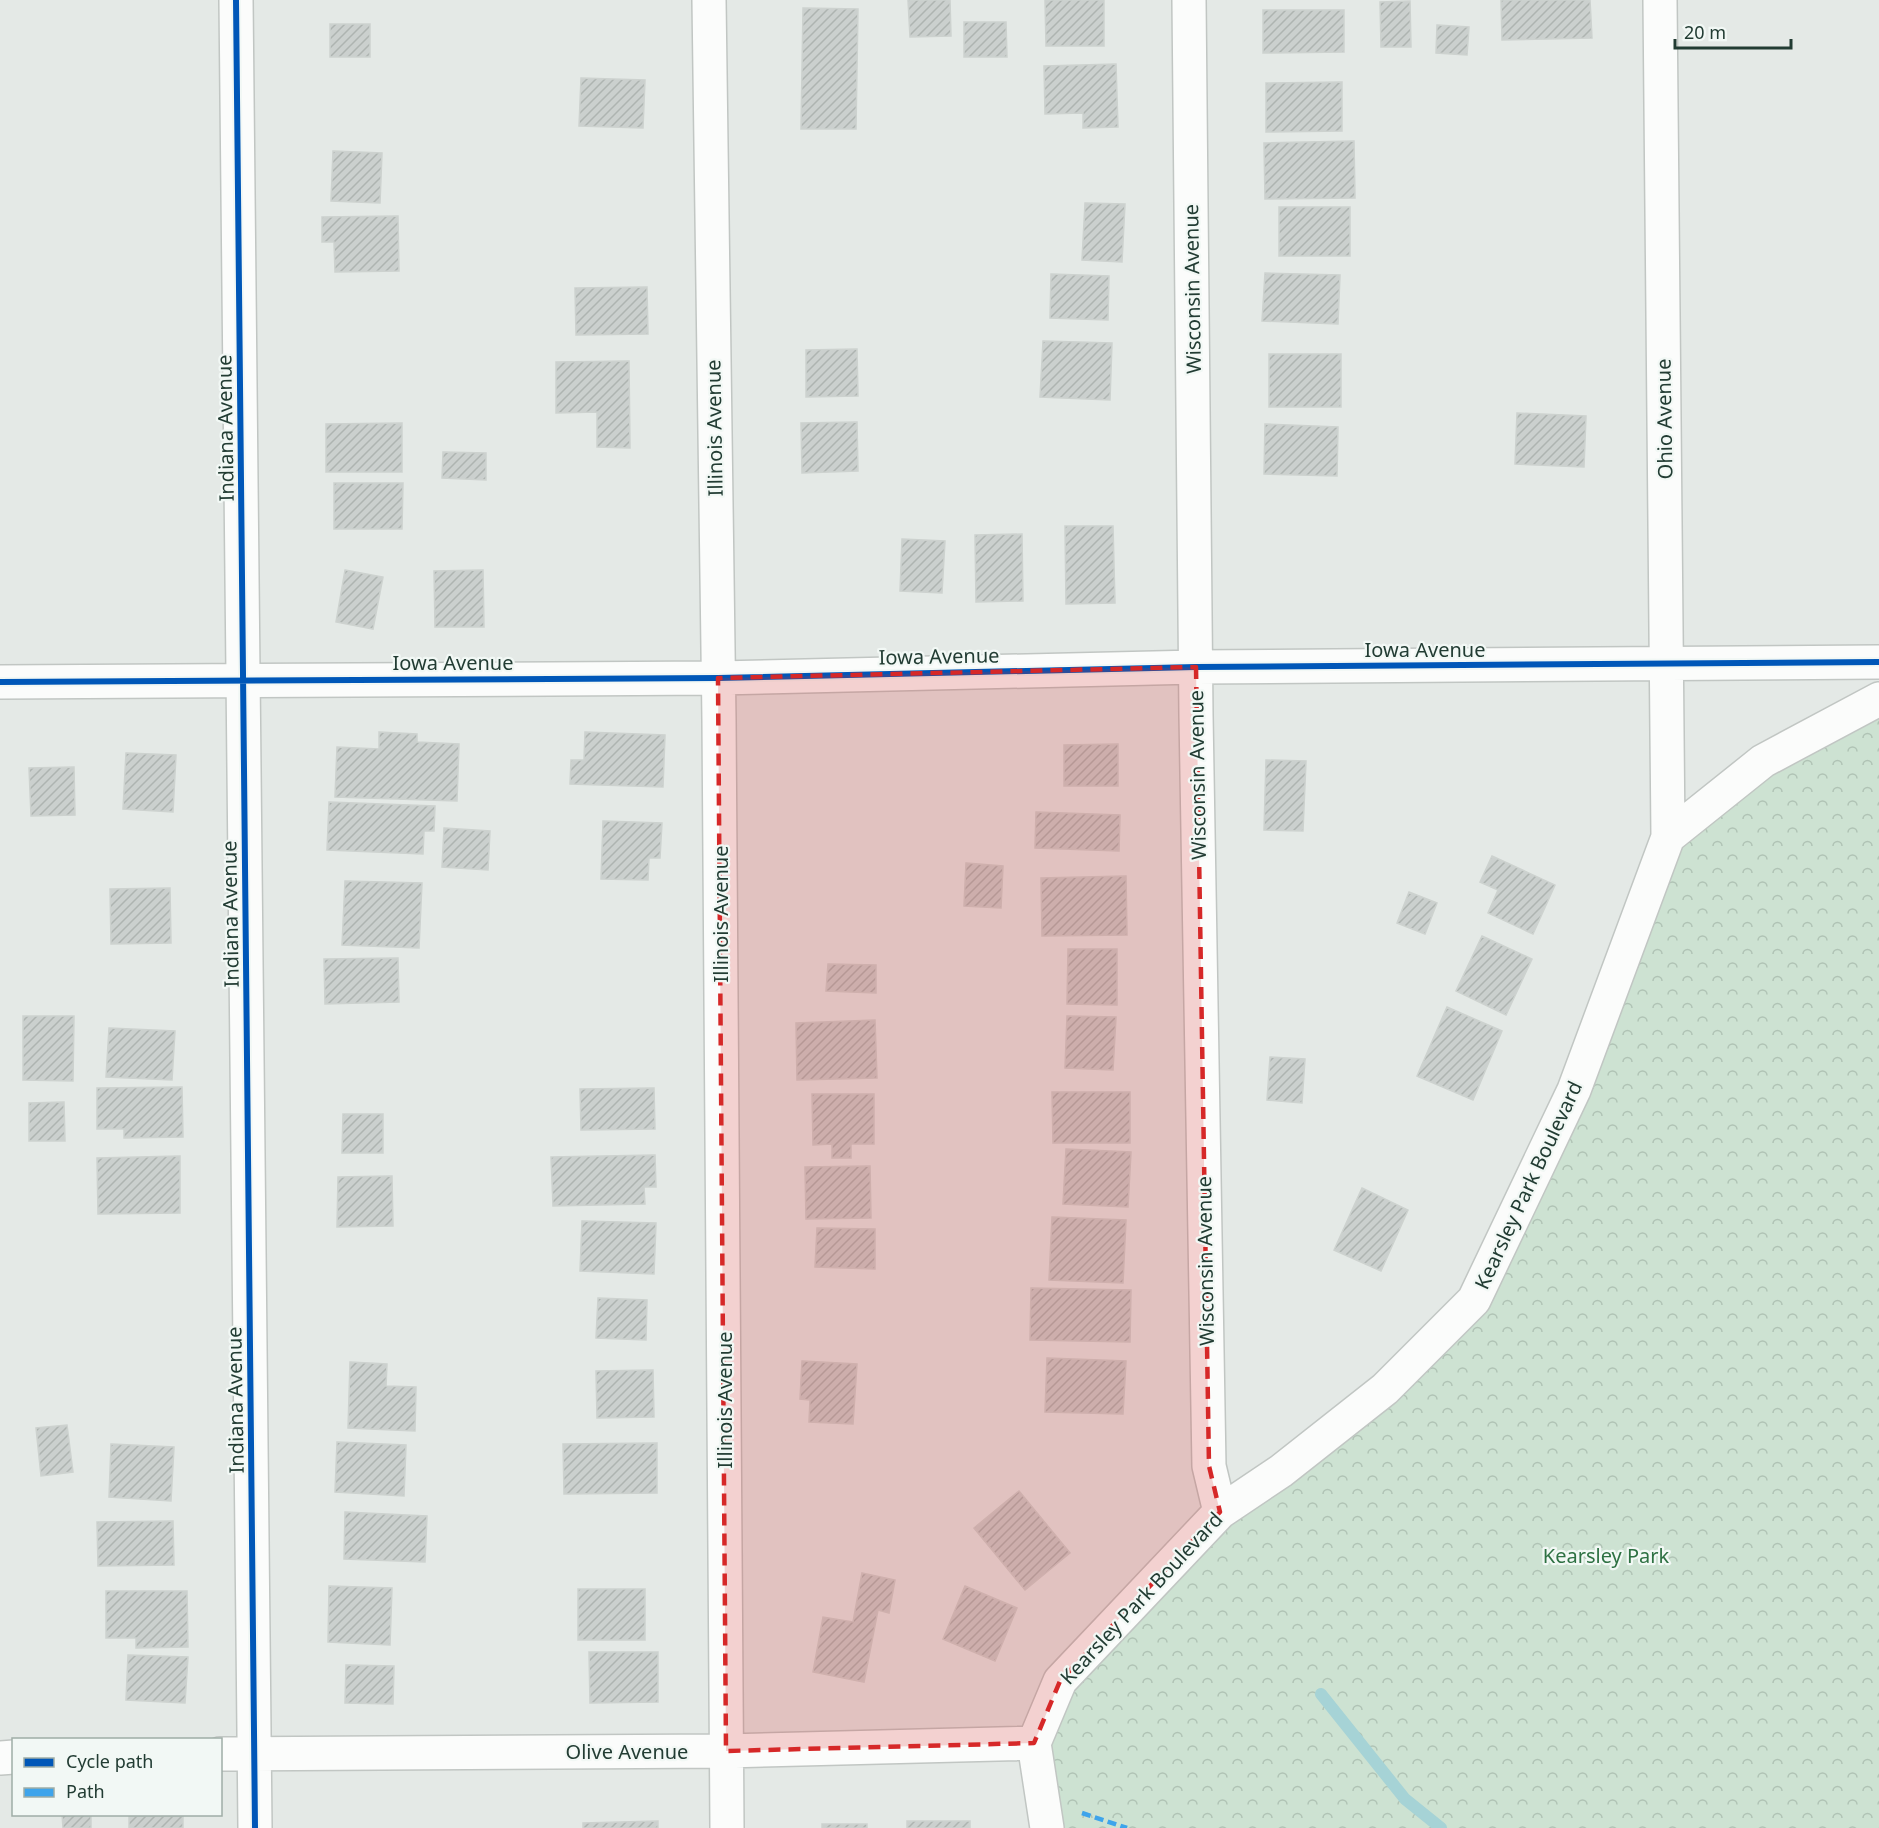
<svg xmlns="http://www.w3.org/2000/svg" width="1879" height="1828" viewBox="0 0 1879 1828" font-family="'Noto Sans',sans-serif">
	<style>
		.park { fill: url(#park-crowns) }
		.lines { fill: none; stroke-linecap: round; stroke-linejoin: round }
		.stream { stroke: #a6d3d6; stroke-width: 12 }
		.building { fill: url(#building-hatch); stroke: #cdd2cf; stroke-width: 1.5 }
		.street-casing { stroke: #c1c6c3; stroke-width: 36 }
		.street { stroke: #fbfcfb; stroke-width: 33 }
		.quiet { stroke: #3ea4eb; stroke-width: 4.5; stroke-dasharray: 9 4.5; stroke-linecap: butt }
		.cycleway-casing { stroke: #f2f8f5; stroke-width: 10 }
		.cycleway { stroke: #0057b8; stroke-width: 6 }
		.marked { fill: #d62828; fill-opacity: 0.2; stroke: #d62828; stroke-width: 4.5; stroke-dasharray: 12 8; stroke-linejoin: round }
		.labels { text-anchor: middle; dominant-baseline: central; stroke-width: 4.5; stroke-linejoin: round; paint-order: stroke }
		.street-label { font-size: 20px; fill: #223c33; stroke: #f2f8f5 }
		.park-label { font-size: 20px; fill: #2e7143; stroke: #f2f8f5 }
	</style>
	<defs>
		<pattern id="park-crowns" width="20" height="18" patternUnits="userSpaceOnUse" patternTransform="scale(1.5)"><rect width="20" height="18" fill="#cde2d2"/><path d="M2 6a3 3 0 1 1 6 0M12 15a3 3 0 1 1 6 0" fill="none" stroke="#b0c3b5"/></pattern>
		<pattern id="building-hatch" width="6" height="6" patternUnits="userSpaceOnUse" patternTransform="scale(1.5)"><rect width="6" height="6" fill="#cbd0ce"/><path d="M-1 1l2-2M0 6l6-6M5 7l2-2" fill="none" stroke="#aeb4b1"/></pattern>
	</defs>
	<rect width="100%" height="100%" fill="#e4e9e6"/>
	<!-- park -->
	<path class="park" d="M1879,699V1828H1047L1034,1743L1060,1681L1474,1300L1668,837Z"/>
	<g class="lines">
		<!-- stream -->
		<path class="stream" d="M1321,1694L1405,1799L1441,1828"/>
	</g>
	<!-- building -->
	<path class="building" d="M908,0H950L951,36L910,37Z
		M1045,0H1104V46H1046Z
		M1501,0H1590L1592,38L1502,40Z
		M1410,1L1411,47H1381L1380,2Z
		M803,8L858,9L856,129H801Z
		M1263,10H1344V52L1263,53Z
		M964,22H1006L1007,57H964Z
		M330,24H370V57H330Z
		M1437,25L1469,27L1467,55L1436,53Z
		M1116,64L1118,127L1083,128V113L1045,114L1044,66Z
		M581,78L645,80L643,128L579,126Z
		M1342,82V131L1266,132V83Z
		M1354,141L1355,198L1265,199L1264,143Z
		M333,151L382,153L380,203L331,201Z
		M1085,203L1125,204L1122,262L1082,260Z
		M1279,207H1350V256H1279Z
		M398,216L399,271L335,272L334,242H322V217Z
		M1265,273L1340,275L1338,324L1262,321Z
		M1051,274L1109,276L1108,320L1050,318Z
		M647,287L648,334L576,335L575,288Z
		M1043,341L1112,343L1110,400L1040,397Z
		M857,349L858,396L806,397V350Z
		M1269,354H1341V407H1269Z
		M629,361L630,448L597,447V412L556,413V362Z
		M1517,413L1586,416L1584,467L1515,464Z
		M857,422L858,471L802,473L801,423Z
		M402,423V472H326V424Z
		M1265,424L1338,427L1337,476L1264,474Z
		M443,452L486,453V480L442,478Z
		M334,483H403L402,529H334Z
		M1065,526H1113L1115,603L1066,604Z
		M1022,534L1023,601L976,602L975,535Z
		M902,539L945,541L942,593L900,591Z
		M345,570L383,577L373,629L336,622Z
		M483,570L484,627H435L434,571Z
		M379,732L417,734V742L459,744L457,801L335,797L337,747L379,749Z
		M585,732L665,735L663,787L570,784L571,760H584Z
		M1118,744V786H1064V745Z
		M126,753L176,755L173,812L123,809Z
		M1266,760L1306,761L1303,831L1264,830Z
		M74,767L75,815L31,816L29,768Z
		M329,802L435,806L434,831H424L423,854L327,850Z
		M1036,812L1120,815L1119,851L1035,848Z
		M603,821L662,823L660,858H649L648,880L601,879Z
		M444,828L490,831L488,870L442,867Z
		M1492,856L1555,885L1533,934L1488,913L1498,890L1480,882Z
		M966,863L1003,866L1001,908L964,906Z
		M1126,876L1127,935L1042,936L1041,878Z
		M345,881L422,883L419,948L342,945Z
		M170,888L171,943L111,944L110,889Z
		M1409,892L1437,903L1425,934L1397,923Z
		M1482,936L1532,959L1506,1015L1456,991Z
		M1068,949H1117V1005L1067,1004Z
		M398,958L399,1002L325,1004L324,959Z
		M828,964L876,965V993L826,991Z
		M1447,1007L1502,1031L1473,1100L1417,1076Z
		M23,1016H74L73,1081L23,1080Z
		M1067,1016L1116,1017L1113,1070L1065,1068Z
		M875,1020L877,1078L797,1080L796,1023Z
		M109,1028L175,1031L172,1080L106,1077Z
		M1270,1057L1305,1059L1302,1103L1267,1100Z
		M182,1087L183,1137L124,1138V1129H97V1088Z
		M654,1088L655,1129L581,1130L580,1089Z
		M1052,1092H1130V1143H1053Z
		M812,1094H874V1144H851V1158H832V1144L813,1145Z
		M64,1102L65,1141H29V1103Z
		M343,1114H383V1153H342Z
		M1066,1149L1131,1152L1128,1207L1063,1204Z
		M655,1155L656,1187H644L645,1204L553,1206L551,1157Z
		M180,1156V1213L98,1214L97,1158Z
		M870,1166L871,1218L806,1219L805,1167Z
		M392,1176L393,1226L337,1227L338,1177Z
		M1362,1188L1408,1210L1381,1271L1334,1250Z
		M1052,1217L1126,1220L1123,1283L1049,1280Z
		M582,1221L656,1223L654,1274L580,1271Z
		M817,1228L875,1229V1269L815,1267Z
		M1031,1288L1131,1290L1130,1342L1030,1340Z
		M598,1298L647,1300L646,1340L596,1338Z
		M1047,1358L1126,1361L1123,1414L1045,1412Z
		M802,1361L857,1364L853,1424L809,1422L810,1400L800,1399Z
		M350,1362L387,1364L386,1386L416,1387L415,1431L348,1428Z
		M653,1370L654,1417L597,1418L596,1371Z
		M67,1425L73,1472L41,1476L36,1428Z
		M337,1442L406,1445L404,1496L335,1492Z
		M657,1443V1493L564,1494L563,1444Z
		M111,1444L174,1447L171,1501L109,1497Z
		M1019,1491L1070,1553L1025,1590L974,1528Z
		M345,1512L427,1516L425,1562L344,1559Z
		M173,1521L174,1565L98,1566L97,1522Z
		M862,1573L895,1580L889,1613L878,1610L864,1682L813,1672L823,1617L853,1622Z
		M329,1586L392,1588L390,1645L328,1642Z
		M965,1586L1017,1608L995,1661L943,1639Z
		M578,1589H645V1640H578Z
		M106,1591H187L188,1647L136,1648V1638H106Z
		M589,1652H658V1702L590,1703Z
		M128,1655L188,1657L185,1703L126,1700Z
		M346,1665L394,1666L393,1704L345,1703Z
		M62,1814H91V1828H63Z
		M129,1816H183V1828H129Z
		M658,1821V1828H583V1823Z
		M907,1821H970V1828H907Z
		M822,1824H867V1828H822Z"/>
	<g class="lines">
		<!-- street casing -->
		<g class="street-casing">
			<path id="street" d="M236,0L255,1828
				M709,0L719,720L727,1828
				M1189,0L1196,715L1209,1466L1220,1512
				M1660,0L1668,837
				M0,682L718,678L1196,667L1879,662
				M220,1754L726,1751L1034,1743
				M0,1758L14,1757
				M1047,1828L1034,1743L1060,1681L1220,1512L1281,1471L1385,1389L1474,1300L1574,1090L1668,837L1763,761L1879,699"/>
		</g>
		<!-- street -->
		<use href="#street" class="street"/>
		<!-- quiet -->
		<path class="quiet" d="M1082,1813L1127,1828"/>
		<!-- cycleway casing -->
		<g class="cycleway-casing">
			<path id="cycleway" d="M236,0L255,1828
				M0,682L718,678L1196,667L1879,662"/>
		</g>
		<!-- cycleway -->
		<use href="#cycleway" class="cycleway"/>
	</g>
	<!-- marked area -->
	<path class="marked" d="M1196,667L1209,1466L1220,1512L1060,1681L1034,1743L726,1751L718,678Z"/>
	<g class="labels">
		<!-- street labels -->
		<g class="street-label">
			<text transform="translate(1192 289) rotate(-91)">Wisconsin Avenue</text>
			<text transform="translate(1664 419) rotate(-91)">Ohio Avenue</text>
			<text transform="translate(225 428) rotate(-91)">Indiana Avenue</text>
			<text transform="translate(714 428) rotate(-91)">Illinois Avenue</text>
			<text x="1425" y="649">Iowa Avenue</text>
			<text transform="translate(939 656) rotate(-1)">Iowa Avenue</text>
			<text x="453" y="662">Iowa Avenue</text>
			<text transform="translate(1197 775) rotate(-91)">Wisconsin Avenue</text>
			<text transform="translate(230 914) rotate(-91)">Indiana Avenue</text>
			<text transform="translate(720 914) rotate(-90)">Illinois Avenue</text>
			<text transform="translate(1528 1185) rotate(-65)">Kearsley Park Boulevard</text>
			<text transform="translate(1205 1261) rotate(-91)">Wisconsin Avenue</text>
			<text transform="translate(235 1400) rotate(-91)">Indiana Avenue</text>
			<text transform="translate(724 1400) rotate(-90)">Illinois Avenue</text>
			<text transform="translate(1141 1598) rotate(-47)">Kearsley Park Boulevard</text>
			<text x="627" y="1751">Olive Avenue</text>
		</g>
		<!-- park labels -->
		<g class="park-label">
			<text x="1606" y="1555">Kearsley Park</text>
		</g>
	</g>
	<!-- legend -->
	<rect x="12" y="1738" width="210" height="78" fill="#f2f8f5" stroke="#9fada7" stroke-width="1.5"/>
	<rect x="24" y="1758" width="30" height="9" fill="#0057b8" stroke="#9fada7" stroke-width="1.5"/>
	<text x="66" y="1768" font-size="18" fill="#223c33">Cycle path</text>
	<rect x="24" y="1788" width="30" height="9" fill="#3ea4eb" stroke="#9fada7" stroke-width="1.5"/>
	<text x="66" y="1798" font-size="18" fill="#223c33">Path</text>
	<!-- scale -->
	<path d="M1675 39v9h116v-9" fill="none" stroke="#223c33" stroke-width="3"/>
	<text x="1684" y="39" font-size="18" fill="#223c33" stroke="#f2f8f5" stroke-width="4.5" paint-order="stroke">20 m</text>
</svg>
